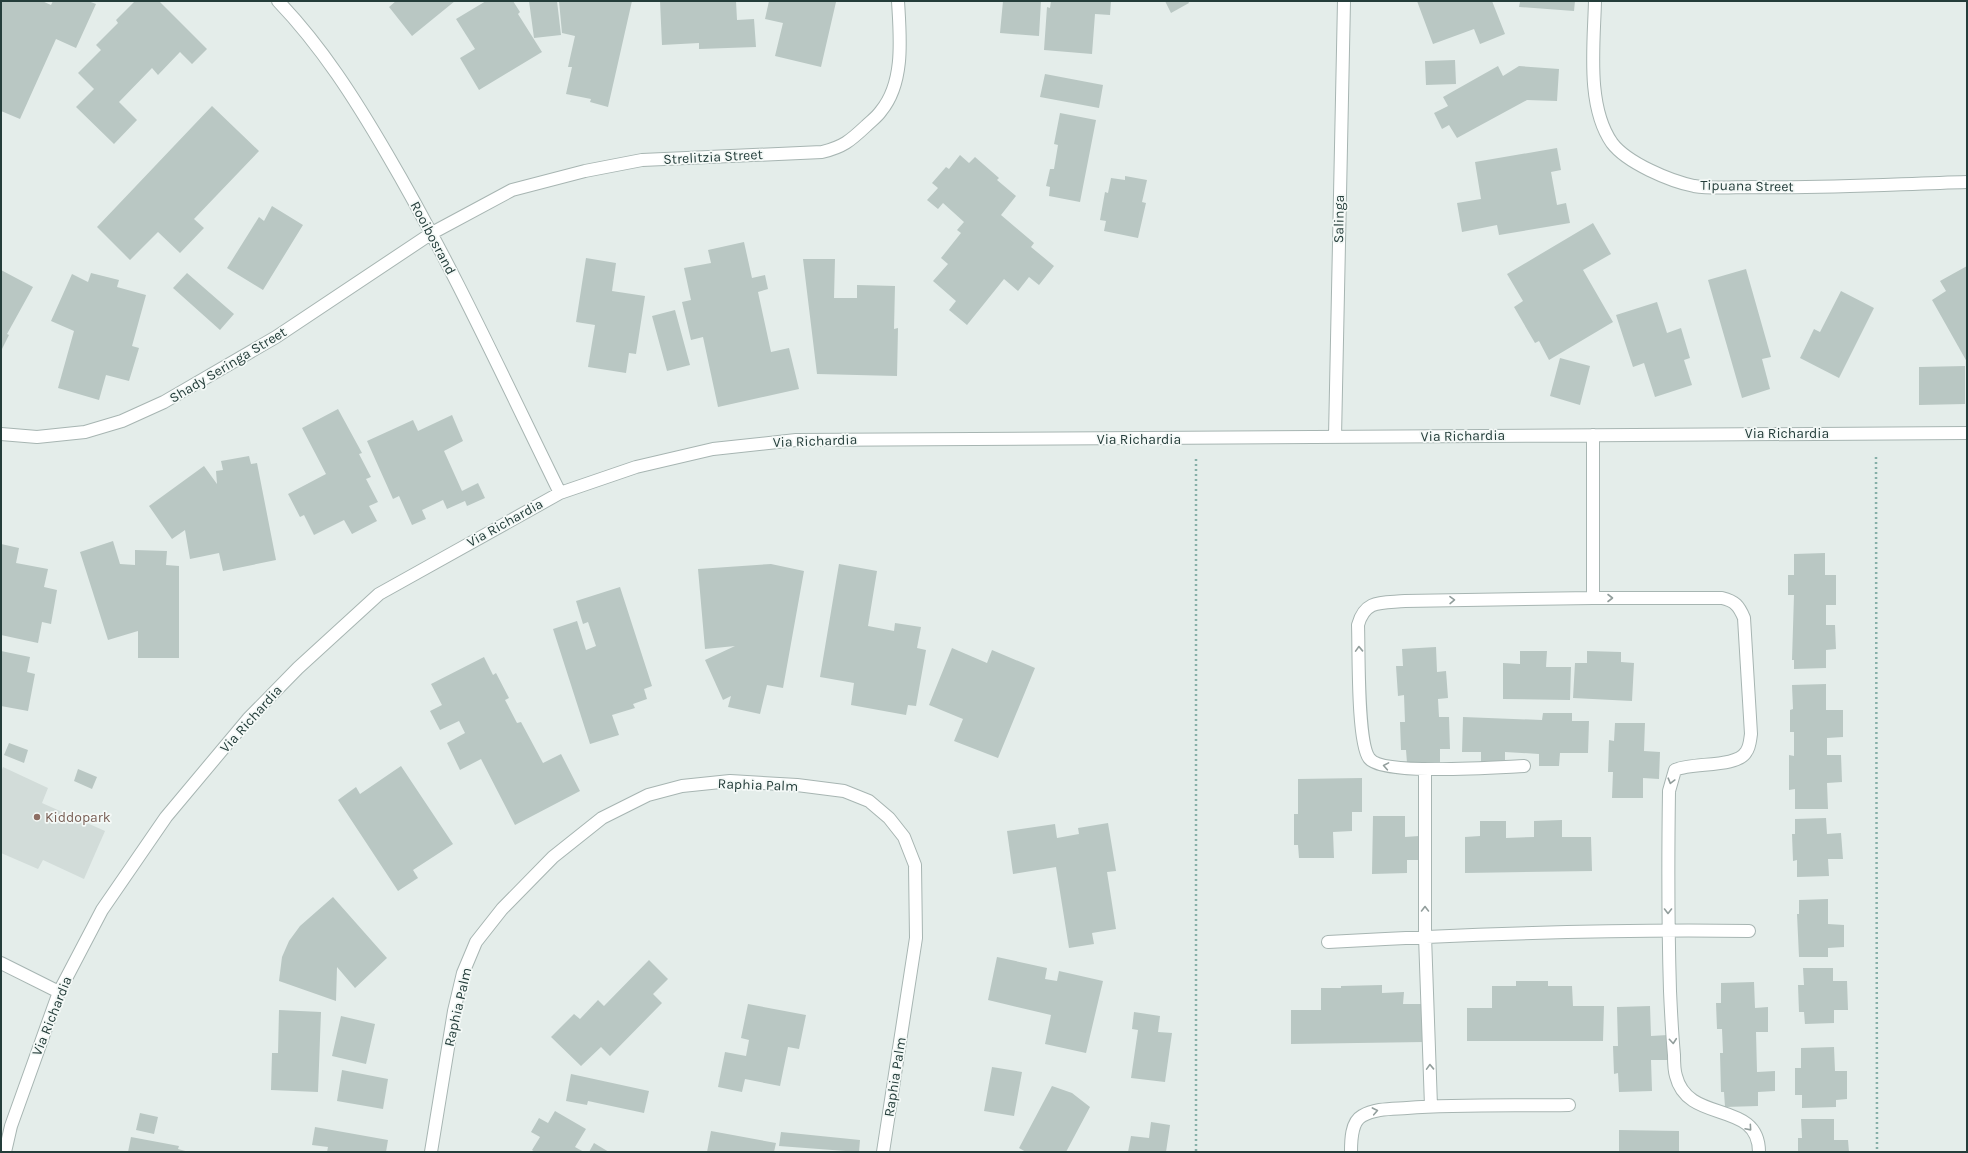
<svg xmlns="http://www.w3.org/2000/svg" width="1968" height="1153" viewBox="0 0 1968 1153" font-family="Karla,sans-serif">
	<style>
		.built { fill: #d2dcd9 }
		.building { fill: #b9c7c3 }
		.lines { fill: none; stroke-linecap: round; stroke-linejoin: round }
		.minor-casing { stroke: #a7b5b2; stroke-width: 14 }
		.path { stroke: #86afa8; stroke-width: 2.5; stroke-dasharray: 2 3; stroke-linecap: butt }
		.minor { stroke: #fff; stroke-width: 12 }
		.oneway { stroke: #929e9c }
		.education-dot { fill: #8d6e63; stroke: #f4f9f7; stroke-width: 1.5 }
		.labels { text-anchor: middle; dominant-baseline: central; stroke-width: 3.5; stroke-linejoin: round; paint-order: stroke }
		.street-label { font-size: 14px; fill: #243d3a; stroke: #f4f9f7 }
		.education-label { font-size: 14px; fill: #785e54; stroke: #f4f9f7; text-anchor: start }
	</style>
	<rect width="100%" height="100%" fill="#e4edea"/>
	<!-- built -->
	<path class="built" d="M3,767L48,788L42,803L105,831L84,879L43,860L38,869L1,853V772Z"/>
	<!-- building -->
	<path class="building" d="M1,1H42L51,5L53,1H88L96,4L76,48L56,39L20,119L1,111Z
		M135,1H159L207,49L192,64L180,52L158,75L152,68L119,102L137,120L114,144L76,107L94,89L78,73L101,50L96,45L118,23L116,20Z
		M396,1H455L412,36L389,7Z
		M486,1H513L520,12L518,14L542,52L479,90L460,58L475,49L456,19Z
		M529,1H557L561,35L534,38Z
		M559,1H632L608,107L590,102L591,99L566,94L572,67H568L575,36L562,33Z
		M660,1H736L737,20L754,19L756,47L699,49V43L662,45Z
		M769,1L836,2L821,67L775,56L783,23L765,19Z
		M1003,1H1041L1039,36L1000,33Z
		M1051,1H1111L1110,15L1095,14L1092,54L1044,50L1047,7L1050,8Z
		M1165,1H1188L1189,3L1171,13Z
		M1417,1H1492L1505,34L1480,44L1474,29L1433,44Z
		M1515,1H1575L1574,11L1519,7L1520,2Z
		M1455,60L1456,84L1426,85L1425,61Z
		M1498,66L1503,76L1519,66L1559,69L1557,101L1527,100L1457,138L1449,125L1442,129L1434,113L1448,106L1443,97Z
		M1045,74L1103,85L1099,108L1040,97Z
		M212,106L259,151L194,219L204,228L180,253L158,232L130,260L97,227Z
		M1060,113L1096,120L1080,202L1049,196L1050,187L1046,186L1050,169H1054L1058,145L1054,144Z
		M1557,148L1561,170L1551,172L1557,205L1566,203L1570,223L1499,235L1497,225L1462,232L1457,203L1481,199L1475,162Z
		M960,155L969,163L975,157L999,178L997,180L1016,196L1001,215L1034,243L1031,247L1054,266L1039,285L1029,277L1018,291L1004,279L967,325L949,310L956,301L933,281L948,264L941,258L961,233L957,230L964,222L943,203L938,209L927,200L938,188L932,183L946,167L949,169Z
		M1125,176L1147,180L1142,202L1146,203L1138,238L1104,231L1106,221L1100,220L1105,192L1108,193L1111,178L1125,180Z
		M272,206L303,225L263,290L227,268L259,217L264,221Z
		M1593,223L1611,254L1583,270L1613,322L1549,360L1539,341L1535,343L1514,307L1523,301L1507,274Z
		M744,242L752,278L765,275L768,289L758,292L771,352L789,348L799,389L718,407L703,337L691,340L682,302L691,300L684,268L711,263L708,250Z
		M586,258L616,263L612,291L645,296L636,354L629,353L626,373L588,367L595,325L576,322Z
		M803,259H835L834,298H857V285L895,286L894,329L898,328L897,376L817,374Z
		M1967,266V362L1932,300L1946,291L1940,281Z
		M1746,269L1771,357L1762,359L1770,389L1742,398L1708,280Z
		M1,270L33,287L7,334L9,335L1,351Z
		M91,273L119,280L117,287L146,295L132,346L139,348L129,381L106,375L99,400L58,388L74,331L51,321L72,274L88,282Z
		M187,273L234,314L220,330L173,288Z
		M1841,291L1874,308L1839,378L1800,358L1814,329L1820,332Z
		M1657,302L1667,333L1681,328L1690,358L1684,360L1692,385L1655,397L1644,363L1633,367L1616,315Z
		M675,310L690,365L667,371L652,316Z
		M1560,358L1590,366L1580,405L1550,396Z
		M1965,366V404L1919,405V367Z
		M338,409L362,453L359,454L371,477L366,479L378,502L369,506L377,521L352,534L344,520L314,535L304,515L300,517L288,494L326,474L302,428Z
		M452,415L463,441L444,451L462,491L478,483L485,498L467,506L465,501L447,509L443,500L422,510L426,519L412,525L399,496L393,499L367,441L413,420L418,431Z
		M249,456L251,464L257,463L276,560L223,571L219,553L190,559L185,530L172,539L149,506L204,466L217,484L216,471L223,470L221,461Z
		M113,541L120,564L135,565V550L167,551L166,565L179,566V658H138V631L108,640L80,552Z
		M1,544L19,548L16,563L48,569L44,587L57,590L51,624L42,622L38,643L1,635Z
		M1825,553V575H1836V605H1826V625H1835L1836,649L1826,650V668L1794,669V660H1792L1794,595H1788V575H1794V554Z
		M771,564L804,571L783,688L767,685L760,714L728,707L731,696L723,700L705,660L735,646L705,649L698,569Z
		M839,564L877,571L868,626L894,631L895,623L921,627L917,648L926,650L916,706L908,705L906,715L851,705L854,683L820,677Z
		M620,587L652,686L644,689L647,699L633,704L635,708L612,715L619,735L590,744L553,629L577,621L586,650L596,646L588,622L583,624L576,601Z
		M1436,647L1437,672L1446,671L1448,698L1438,699L1439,717H1449L1450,749H1440V762L1407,763L1406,750H1401L1400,722H1405L1404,695L1398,696L1396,666H1403L1402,649Z
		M952,648L987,663L992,650L1035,668L998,758L954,741L963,719L929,705Z
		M1,651L30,657L27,672L35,674L28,711L1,706Z
		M1520,651H1547L1546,667H1571L1570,700L1503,699V663L1520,664Z
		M1587,651L1621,652V662L1634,663L1632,701L1573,698L1575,663H1587Z
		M484,657L493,675L496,673L509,698L505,700L517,723L521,722L543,763L561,754L580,791L515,825L481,759L460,770L447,743L465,733L459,721L440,730L430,711L442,705L431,684Z
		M1826,684V710H1843V737L1827,738V755H1841L1842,782L1827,783L1828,809H1795V789L1789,790V755L1794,756V732H1790V710L1793,709L1792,685Z
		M1543,713H1572V721H1589L1588,753H1560L1559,766H1539V754L1505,752V764H1481V752H1462L1463,717L1542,720Z
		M1615,723H1645L1644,751L1660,752L1659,779L1643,778V798H1612L1613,772H1608L1609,740L1614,741Z
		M9,743L28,750L24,763L4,755Z
		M401,766L453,844L413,870L418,878L398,891L338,800L356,787L360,794Z
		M78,769L97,777L92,789L74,781Z
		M1362,778V812H1352V831L1333,832L1334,858H1299L1298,845H1294V814H1298V779Z
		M1373,816H1405V837L1419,836V860H1407V873L1372,874Z
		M1826,818L1827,834L1841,833L1843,859H1828L1829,876L1797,877V860L1793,861L1792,834H1795V819Z
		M1562,820V837H1591L1592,871L1465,873V837L1480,836V821H1506V838L1534,837V821Z
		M1108,823L1116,871L1107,872L1116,929L1092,933L1094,944L1069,948L1056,867L1013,874L1007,831L1055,824L1057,838L1079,834L1078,828Z
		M333,897L387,958L355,988L337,967L336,1001L279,981L282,957L289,941L300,926Z
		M1828,899V924L1844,925V947L1828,948V957H1799L1797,914H1799V900Z
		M997,957L1047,968L1045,979L1057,981L1059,971L1103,981L1086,1053L1045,1044L1051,1015L988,1000Z
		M649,960L668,979L653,994L662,1003L610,1056L601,1047L581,1066L551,1037L574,1014L580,1019L598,1000L604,1006Z
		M1803,968H1833V981H1847L1848,1010H1834V1023L1805,1024L1804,1012H1799L1798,985H1804Z
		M1516,981H1548V986H1572L1573,1006H1604L1603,1041H1467V1008H1492V986H1516Z
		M1754,982L1755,1008L1768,1007V1032H1756L1757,1072L1775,1071V1091L1758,1092V1106L1725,1107L1724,1092H1721L1720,1053H1723L1722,1029H1717L1716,1003H1721V983Z
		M1382,985V993L1404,992L1403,1004H1424V1042L1291,1044V1010H1321V988H1341V986Z
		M748,1004L806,1015L799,1049L788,1047L780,1086L745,1079L742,1092L718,1087L725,1052L746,1056L749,1040L741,1038Z
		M1650,1006L1651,1036L1668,1035V1060H1651L1652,1091L1619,1092L1618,1073L1614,1074L1613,1046H1618L1617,1007Z
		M279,1010L321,1012L318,1092L271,1090L272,1053H278Z
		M1134,1012L1160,1016L1158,1032L1172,1033L1165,1082L1131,1078L1138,1030L1132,1029Z
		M341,1016L375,1024L366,1064L332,1056Z
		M1834,1047L1835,1071H1847V1099L1836,1100V1107L1802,1108V1095H1795V1068H1801V1048Z
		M992,1067L1022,1072L1014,1116L984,1111Z
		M342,1070L388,1079L383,1109L337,1101Z
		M571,1074L649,1091L644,1113L588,1101L587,1105L566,1101Z
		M1052,1086L1072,1093L1090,1107L1066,1152H1026L1019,1148Z
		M555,1111L586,1129L575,1147L584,1152H535L532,1150L540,1137L531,1132L539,1118L548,1123Z
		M140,1113L158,1117L154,1134L136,1130Z
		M1801,1119H1834V1140H1848L1849,1152H1798V1138H1802Z
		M1151,1122L1170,1125L1166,1152H1128L1131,1136L1149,1138Z
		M315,1127L388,1140L386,1152H327L328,1147L312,1145Z
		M1619,1130L1679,1131V1152H1619Z
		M711,1131L776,1143L774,1152H707Z
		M781,1132L860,1140L859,1152L779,1146Z
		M131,1137L179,1146L178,1149L189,1152H128Z
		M594,1143L609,1152H589Z"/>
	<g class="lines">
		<!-- minor casing -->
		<g class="minor-casing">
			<path id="minor" d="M278,1C322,47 355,99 387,154C451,263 504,379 560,493
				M1595,1C1594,44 1586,106 1612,143C1627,163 1670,181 1694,186C1713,189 1733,187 1752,187C1823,189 1895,184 1967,182
				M1,434L37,437L85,432L122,421L164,402L276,337L432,233L512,190L585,171L642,160L822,152C843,147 850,141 866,126C871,121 877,117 881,111C905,82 900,36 898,1
				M1335,437L1344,1
				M1593,598V435
				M1524,766C1499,767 1381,776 1369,758C1357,741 1359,650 1358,625C1365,599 1382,603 1405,601L1593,598H1722C1735,601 1739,606 1744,618L1751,734C1750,740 1750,747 1746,752C1737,768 1692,762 1675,770L1669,791C1668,858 1668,925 1670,991C1671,1013 1672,1034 1674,1055C1674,1062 1674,1070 1676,1076C1688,1125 1759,1099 1759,1152
				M1425,769V936L1431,1106
				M1328,942C1468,934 1609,929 1749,931
				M1,963L59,992
				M5,1152L11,1126L59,992L102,910L166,817L248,719L298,668L379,594L560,493L636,467L713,449L796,440L1967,433
				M431,1152L454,1011L463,973L476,942L502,909L553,857L602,818L648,795L682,786L730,781L797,785L844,791L869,801L889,818L904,837L915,865L916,938L883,1152
				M1351,1152C1351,1141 1351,1122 1362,1116C1375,1108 1393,1109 1407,1108C1461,1104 1515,1106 1569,1105"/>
		</g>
		<!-- path -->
		<path class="path" d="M1876,457L1877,1152
			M1196,459V1152"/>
		<!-- minor -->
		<use href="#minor" class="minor"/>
	</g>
	<!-- one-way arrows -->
	<defs><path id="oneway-chevron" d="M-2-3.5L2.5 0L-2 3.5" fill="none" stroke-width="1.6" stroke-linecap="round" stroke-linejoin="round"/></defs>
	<g class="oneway">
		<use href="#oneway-chevron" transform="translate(1610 598)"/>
		<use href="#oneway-chevron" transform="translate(1452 600) rotate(-1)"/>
		<use href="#oneway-chevron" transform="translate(1359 649) rotate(-92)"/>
		<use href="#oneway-chevron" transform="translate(1386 766) rotate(-170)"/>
		<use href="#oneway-chevron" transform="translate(1671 781) rotate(105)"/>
		<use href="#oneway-chevron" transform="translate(1425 909) rotate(-90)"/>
		<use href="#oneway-chevron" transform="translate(1668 911) rotate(90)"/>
		<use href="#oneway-chevron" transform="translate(1673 1041) rotate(85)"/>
		<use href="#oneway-chevron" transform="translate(1430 1067) rotate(-92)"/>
		<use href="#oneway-chevron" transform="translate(1375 1111) rotate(-11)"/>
		<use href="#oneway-chevron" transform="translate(1749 1128) rotate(49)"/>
	</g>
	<!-- markers -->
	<circle class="education-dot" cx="37" cy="817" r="4"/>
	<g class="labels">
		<!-- street labels -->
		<g class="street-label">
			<text transform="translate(713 157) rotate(-3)">Strelitzia Street</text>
			<text transform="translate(1747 186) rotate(1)">Tipuana Street</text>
			<text transform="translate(1339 219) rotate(-89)">Salinga</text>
			<text transform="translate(433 238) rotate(62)">Rooibosrand</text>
			<text transform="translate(228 365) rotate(-31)">Shady Seringa Street</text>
			<text x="1787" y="433">Via Richardia</text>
			<text transform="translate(1463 436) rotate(-1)">Via Richardia</text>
			<text x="1139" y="439">Via Richardia</text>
			<text transform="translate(815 441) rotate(-2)">Via Richardia</text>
			<text transform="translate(505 523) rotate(-29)">Via Richardia</text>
			<text transform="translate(251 719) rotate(-48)">Via Richardia</text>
			<text transform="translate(758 785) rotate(2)">Raphia Palm</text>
			<text transform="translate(458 1007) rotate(-77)">Raphia Palm</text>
			<text transform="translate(52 1016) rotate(-68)">Via Richardia</text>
			<text transform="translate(895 1077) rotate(-81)">Raphia Palm</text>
		</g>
		<!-- education labels -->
		<g class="education-label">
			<text x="45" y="817">Kiddopark</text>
		</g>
	</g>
	<!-- border -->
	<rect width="1968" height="1153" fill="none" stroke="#243d3a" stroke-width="4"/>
</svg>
